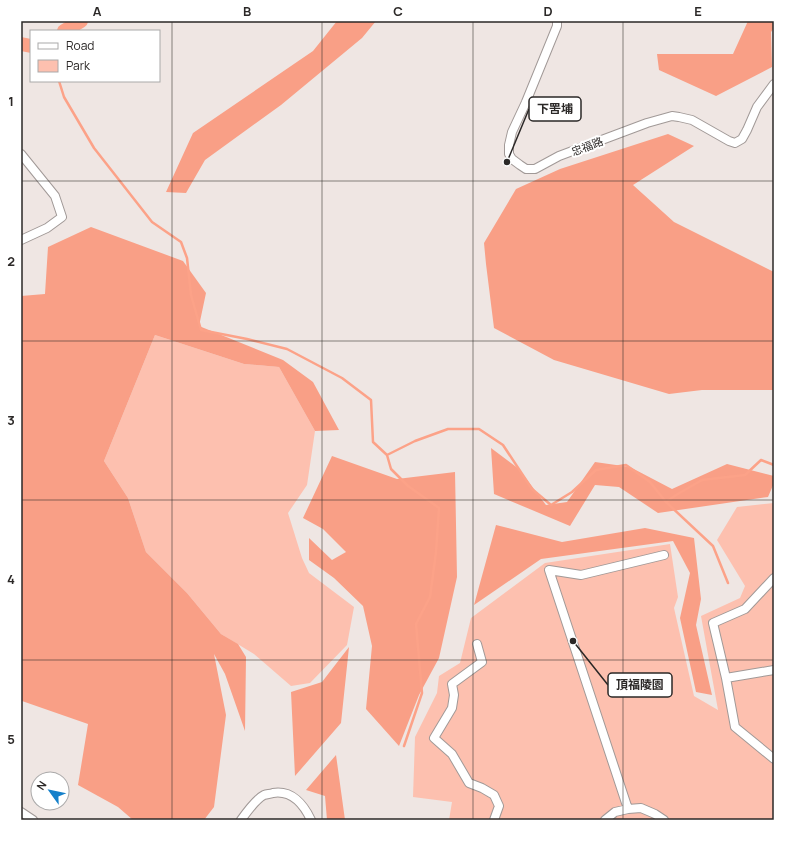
<svg xmlns="http://www.w3.org/2000/svg" width="795" height="841" viewBox="0 0 795 841" font-family="Manrope,'Noto Sans TC',sans-serif">
	<style>
		.green { fill: #fdc0af }
		.forest { fill: #f99f86 }
		.lines { fill: none; stroke-linecap: round; stroke-linejoin: round }
		.stream { stroke: #fca288; stroke-width: 2.5 }
		.river { stroke: #fca288; stroke-width: 14 }
		.minor-casing { stroke: #a19997; stroke-width: 10 }
		.minor { stroke: #fff; stroke-width: 8 }
		.grid { fill: none; stroke: #2b2827; stroke-width: 1; stroke-opacity: 0.55 }
		.labels { text-anchor: middle; dominant-baseline: central; stroke-width: 4; stroke-linejoin: round; paint-order: stroke }
		.street-label { font-size: 11px; fill: #2b2827; stroke: #fff }
		.leader { fill: none; stroke: #2b2827; stroke-width: 1.5 }
		.callout-dot { fill: #2b2827; stroke: #fff; stroke-width: 1.5 }
		.callout { fill: #fff; stroke: #2b2827; stroke-width: 1.5 }
		.callout-label { font-size: 12px; text-anchor: middle; font-weight: bold; fill: #2b2827 }
		.neatline { fill: none; stroke: #2b2827; stroke-width: 1.5 }
		.grid-label { font-size: 13px; text-anchor: middle; font-weight: bold; fill: #2b2827 }
	</style>
	<rect width="100%" height="100%" fill="#efe6e3"/>
	<!-- green -->
	<path class="green" d="M155,335L244,364L279,367L315,431L307,485L288,513L302,558L309,573L354,607L347,645L310,683L291,686L254,654L221,634L187,593L146,552L128,498L104,461Z
		M774,503V820H449L452,802L413,797L415,737L437,693L439,676L460,663L471,618L545,563L670,544L678,597L674,608L694,696L718,710L701,616L740,598L745,586L717,540L737,507Z"/>
	<!-- forest -->
	<path class="forest" d="M337,21H376L362,38L281,105L205,160L186,193L166,192L193,133L313,51Z
		M748,21H774V28L771,32L772,67L716,96L659,70L657,54H733Z
		M668,134L694,146L633,185L674,222L774,272V390H702L669,394L554,360L494,328L486,264L484,243L516,189L560,169Z
		M91,227L183,261L206,293L199,326L283,360L313,382L339,430L315,431L279,367L244,364L155,335L104,461L128,498L146,552L187,593L221,634L238,644L246,657L245,731L225,674L214,654L226,715L214,807L204,820H133L118,807L78,785L88,724L22,701L21,708V296L45,294L48,247Z
		M491,448L519,469L546,505L567,502L595,462L630,467L672,489L727,464L774,476V483L768,497L658,513L619,487L595,485L570,526L494,494Z
		M332,456L397,479L455,472L457,577L439,658L419,695L399,746L366,709L372,646L363,606L334,578L309,560V538L332,560L346,552L323,529L303,518Z
		M496,525L562,542L645,528L694,538L701,599L696,625L712,695L696,692L680,618L690,573L673,541L541,559L474,605Z
		M349,647L341,723L295,776L291,692L322,682Z
		M336,755L345,820H327L325,796L306,790Z"/>
	<g class="lines">
		<!-- stream -->
		<path class="stream" d="M59,81L64,97L94,148L152,222L181,242L187,258L191,295L201,330L247,339L287,349L342,378L371,400L373,442L387,455L415,441L448,429H479L503,445L532,489L551,505L572,492L596,470L626,465L650,482L666,502L676,495L702,480L745,475L761,460L774,465
			M387,455L391,469L408,486L439,508L436,552L430,597L416,624L422,693L404,746
			M666,502L713,546L728,583"/>
		<!-- river -->
		<path class="river" d="M64,31L81,21
			M21,44L31,46"/>
		<!-- minor casing -->
		<g class="minor-casing">
			<path id="minor" d="M557,21V26L526,102L512,132L509,145V154L512,159L520,165L526,169H535L559,156L647,123L672,116L679,117L692,120L729,141L735,143L742,139L747,130L757,107L774,84
				M21,154L55,196L62,217L47,228L21,240
				M477,644L482,662L452,684L454,695L452,708L434,738L452,754L469,783L482,788L494,795L499,806L494,820
				M774,670L726,678L735,727L774,759
				M726,678L713,623L745,609L774,578
				M628,809L549,570L581,575L664,555
				M21,812L33,820
				M241,820C246,813 256,799 264,795C267,794 271,794 273,793C292,790 304,805 311,820
				M605,820L615,812L628,809L641,808L655,814L664,820"/>
		</g>
		<!-- minor -->
		<use href="#minor" class="minor"/>
	</g>
	<!-- grid -->
	<path class="grid" d="M172,21V820M322,21V820M473,21V820M623,21V820M21,181H774M21,341H774M21,500H774M21,660H774"/>
	<g class="labels">
		<!-- street labels -->
		<g class="street-label">
			<text transform="translate(587 146) rotate(-21)">忠福路</text>
		</g>
	</g>
	<!-- callouts -->
	<path class="leader" d="M507 162L529 109M573 641L608 685"/>
	<g class="callout-dot">
		<circle cx="507" cy="162" r="4"/>
		<circle cx="573" cy="641" r="4"/>
	</g>
	<g class="callout">
		<rect x="529" y="97" width="52" height="24" rx="4"/>
		<rect x="608" y="673" width="64" height="24" rx="4"/>
	</g>
	<g class="callout-label">
		<text x="555" y="113">下罟埔</text>
		<text x="640" y="689">頂福陵園</text>
	</g>
	<!-- border -->
	<rect width="795" height="841" fill="none" stroke="#ffffff" stroke-width="44"/>
	<!-- legend -->
	<rect x="30" y="30" width="130" height="52" fill="#ffffff" stroke="#aaa9a9"/>
	<rect x="38" y="43" width="20" height="6" fill="#ffffff" stroke="#aaa9a9"/>
	<text x="66" y="50" font-size="12" fill="#2b2827">Road</text>
	<rect x="38" y="60" width="20" height="12" fill="#fdc0af" stroke="#aaa9a9"/>
	<text x="66" y="70" font-size="12" fill="#2b2827">Park</text>
	<!-- north arrow -->
	<g transform="translate(50 791) rotate(303)"><circle r="19" fill="#ffffff" stroke="#aaa9a9"/>
	<path d="M0-3L7 15L0 10L-7 15Z" fill="#1580ca"/>
	<text y="-6" font-size="11" font-weight="bold" text-anchor="middle" fill="#2b2827">N</text>
	</g>
	<rect x="22" y="22" width="751" height="797" class="neatline"/>
	<g class="grid-label">
		<text x="97" y="16">A</text>
		<text x="247" y="16">B</text>
		<text x="398" y="16">C</text>
		<text x="548" y="16">D</text>
		<text x="698" y="16">E</text>
		<text x="11" y="106">1</text>
		<text x="11" y="266">2</text>
		<text x="11" y="425">3</text>
		<text x="11" y="584">4</text>
		<text x="11" y="744">5</text>
	</g>
</svg>
